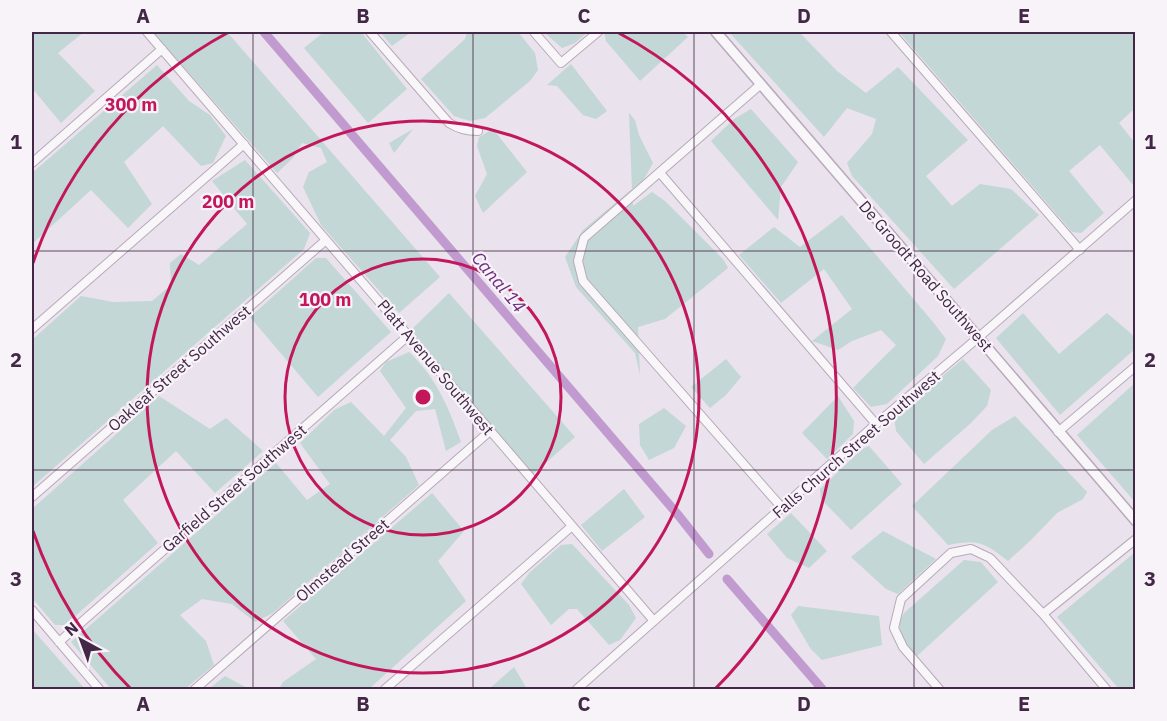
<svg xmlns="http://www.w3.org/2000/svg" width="1167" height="721" viewBox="0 0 1167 721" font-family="'IBM Plex Sans',sans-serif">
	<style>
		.green { fill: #c2d7d6 }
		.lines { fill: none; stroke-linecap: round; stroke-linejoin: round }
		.canal { stroke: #c19acf; stroke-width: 9 }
		.minor-casing { stroke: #b8aaba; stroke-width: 10 }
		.tertiary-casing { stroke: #b8aaba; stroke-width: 12 }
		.minor { stroke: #f9f6fa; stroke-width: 8 }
		.tertiary { stroke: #f9f6fa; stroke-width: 9 }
		.grid { fill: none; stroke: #422846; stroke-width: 1.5; stroke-opacity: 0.55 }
		.ring { fill: none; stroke: #c2185b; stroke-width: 3 }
		.labels { text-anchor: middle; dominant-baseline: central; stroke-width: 4.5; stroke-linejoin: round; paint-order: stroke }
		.street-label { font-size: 16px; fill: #422846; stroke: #f8f2f9 }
		.water-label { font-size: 18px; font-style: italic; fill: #6c2d7f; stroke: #f8f2f9 }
		.centre { fill: #c2185b; stroke: #f8f2f9; stroke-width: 3 }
		.ring-label { font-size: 18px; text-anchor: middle; font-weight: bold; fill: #c2185b; stroke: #f8f2f9; stroke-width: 4.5; stroke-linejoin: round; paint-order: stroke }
		.neatline { fill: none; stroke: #422846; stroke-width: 2 }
		.grid-label { font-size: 20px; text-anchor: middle; font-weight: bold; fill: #422846 }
	</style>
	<rect width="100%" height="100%" fill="#eae2ec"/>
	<!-- green -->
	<path class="green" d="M32,32H84L58,53L95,91L61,123L32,88Z
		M153,32H227L440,277L399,313L321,225L303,187L309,172L327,162L321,148L302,143L293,158L277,173Z
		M324,32H361L407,89L368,123L304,48Z
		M380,32H411L392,46Z
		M467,32H518L535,53L538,70L530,81L485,118L470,121L454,116L421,79L465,39Z
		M544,32H588L575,43L562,48Z
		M604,32H683L688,37L640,81L606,41Z
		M729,32H799L837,71L866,93L898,67L968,140L926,176L952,206L980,184L1011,189L1039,215L954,289L852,176L847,163L872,134L876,119L847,108L824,137Z
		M899,32H1135V108L1119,123L1135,143V183L1133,185L1100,145L1069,171L1104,213L1081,233L1072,232Z
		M571,64L607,111L596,119L583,115L557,86L547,85Z
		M157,65L189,101L210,115L226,136L213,163L201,166L163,126L124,162L152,204L128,228L91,190L32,244V173Z
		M751,109L798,162L781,187L778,220L711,141L734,119Z
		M629,113L635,120L639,135L653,163L643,181L632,189L633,206L652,192L665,201L723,259L728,268L665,319L638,327L640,375L635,353L576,287L565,257L583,230L632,189Z
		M413,129L394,153L389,143Z
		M493,129L527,172L483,213L475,196L487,174L477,146L479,137Z
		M245,160L310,233L304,249L32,487V340L81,296L113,302L152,301L171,285L170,263L181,254L199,265L247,224L212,181Z
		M842,215L933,322L946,339L938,356L887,404L871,407L853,388L896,345L881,330L852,341L838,350L812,341L852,309L824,269L781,303L739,255L774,227L800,247Z
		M316,258H326L391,332L318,397L250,317Z
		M449,293L575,437L532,475L411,330Z
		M1023,313L1059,354L1107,313L1135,337V349L1060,415L996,338Z
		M409,352C436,377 449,408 461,442L446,451L435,409L416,411L390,440L406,457L419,485L273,613L255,622L232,604L202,599L180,615L206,641L214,665L185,689H111L71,642L276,463L307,500L330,484L300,443L334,410L351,402L384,436L406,408L380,371L386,362Z
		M726,359L741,377L726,395L710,408L691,387Z
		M963,359L991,390L987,406L971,423L924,464L896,431L894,416Z
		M1135,383V502L1077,435Z
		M159,396L210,429L226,418L263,451L215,493L176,451L123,500L158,543L65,625H55L32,598V509Z
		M838,396L854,421L853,434L827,459L802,433Z
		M664,408L686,426L674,448L649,460L640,445L639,424Z
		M1015,416L1087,492L1083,499L1057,513L1031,540L1008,561C984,542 978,539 948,545L912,506L992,430Z
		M869,446L902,484L851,530L821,499L820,489L862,449Z
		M624,489L645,517L602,551L581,525Z
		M432,493L464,531L438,561L466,601L369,689H279L283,682L316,659L283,621Z
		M791,513L827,551L809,568L787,558L767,534Z
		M883,531L936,559L898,594L886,589L851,557Z
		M572,544L629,605L636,618L620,640L609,645L577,609H569L551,625L521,584L530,572L561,545Z
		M1133,554L1136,557L1135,689H1119L1057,617Z
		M964,560L981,562L998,582L917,656L902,639L899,623L904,613Z
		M798,606L879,616L882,645L822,660L810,648L791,615Z
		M32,629L85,689H32Z
		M514,667L527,689H489Z
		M225,676L249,689H209Z"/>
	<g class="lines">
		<!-- canal -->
		<path class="canal" d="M264,32L679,516L709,554
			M727,579L823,690"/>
		<!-- minor casing -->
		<g class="minor-casing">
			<path id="minor" d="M147,32L654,621
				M370,32L449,123C459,129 466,131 478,131
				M534,32L561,63L598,32
				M891,32L1080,250
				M761,84L584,238L578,261L583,281L783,509
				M32,163L162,49
				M660,173L876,424
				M32,329L244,144
				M1058,432L1136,366
				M32,497L326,240
				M32,610L100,690
				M1043,614L1136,539
				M59,642L409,335
				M194,690L490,431
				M384,690L572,526
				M576,690L876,424L979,337L1136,200
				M940,690L903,647L894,628L901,599L951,553L971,549L990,558L1043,614L1107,690"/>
		</g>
		<!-- tertiary casing -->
		<g class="tertiary-casing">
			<path id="tertiary" d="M716,32L1136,521"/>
		</g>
		<!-- minor -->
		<use href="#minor" class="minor"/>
		<!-- tertiary -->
		<use href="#tertiary" class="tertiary"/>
	</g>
	<!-- grid -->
	<path class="grid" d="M253,32V690M473,32V690M694,32V690M914,32V690M32,251H1136M32,470H1136"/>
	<!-- distance rings -->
	<g class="ring">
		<circle cx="423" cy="397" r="138"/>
		<circle cx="423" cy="397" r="276"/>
		<path d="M131 689A413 413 0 0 1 33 531M33 263A413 413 0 0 1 229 32M617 32A413 413 0 0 1 715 689"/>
	</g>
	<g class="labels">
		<!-- street labels -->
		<g class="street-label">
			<text transform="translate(926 276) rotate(49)">De Groodt Road Southwest</text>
			<text transform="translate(436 367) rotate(50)">Platt Avenue Southwest</text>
			<text transform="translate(179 368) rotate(-41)">Oakleaf Street Southwest</text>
			<text transform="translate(856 444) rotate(-41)">Falls Church Street Southwest</text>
			<text transform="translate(234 488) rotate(-41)">Garfield Street Southwest</text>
			<text transform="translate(342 560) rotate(-41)">Olmstead Street</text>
		</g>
		<!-- water labels -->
		<g class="water-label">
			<text transform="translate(499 282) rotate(50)">Canal 14</text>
		</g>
	</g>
	<circle cx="423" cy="397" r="9" class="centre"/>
	<g class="ring-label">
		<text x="131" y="111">300 m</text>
		<text x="228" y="208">200 m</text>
		<text x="325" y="306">100 m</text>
	</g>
	<!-- border -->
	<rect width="1167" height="721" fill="none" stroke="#f8f2f9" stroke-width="66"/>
	<!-- north arrow -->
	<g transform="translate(81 640) rotate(319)" stroke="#f8f2f9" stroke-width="4.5" paint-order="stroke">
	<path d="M0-4.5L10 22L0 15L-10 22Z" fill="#422846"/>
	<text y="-9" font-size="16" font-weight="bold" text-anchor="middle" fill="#422846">N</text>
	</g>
	<rect x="33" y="33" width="1101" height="655" class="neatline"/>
	<g class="grid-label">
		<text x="143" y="23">A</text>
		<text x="363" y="23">B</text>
		<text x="584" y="23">C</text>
		<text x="804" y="23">D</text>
		<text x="1024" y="23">E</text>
		<text x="16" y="149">1</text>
		<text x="1150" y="149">1</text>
		<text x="16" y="367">2</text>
		<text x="1150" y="367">2</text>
		<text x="16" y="586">3</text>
		<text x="1150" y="586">3</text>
		<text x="143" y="711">A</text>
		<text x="363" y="711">B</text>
		<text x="584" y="711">C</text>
		<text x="804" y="711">D</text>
		<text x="1024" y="711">E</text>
	</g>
</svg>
